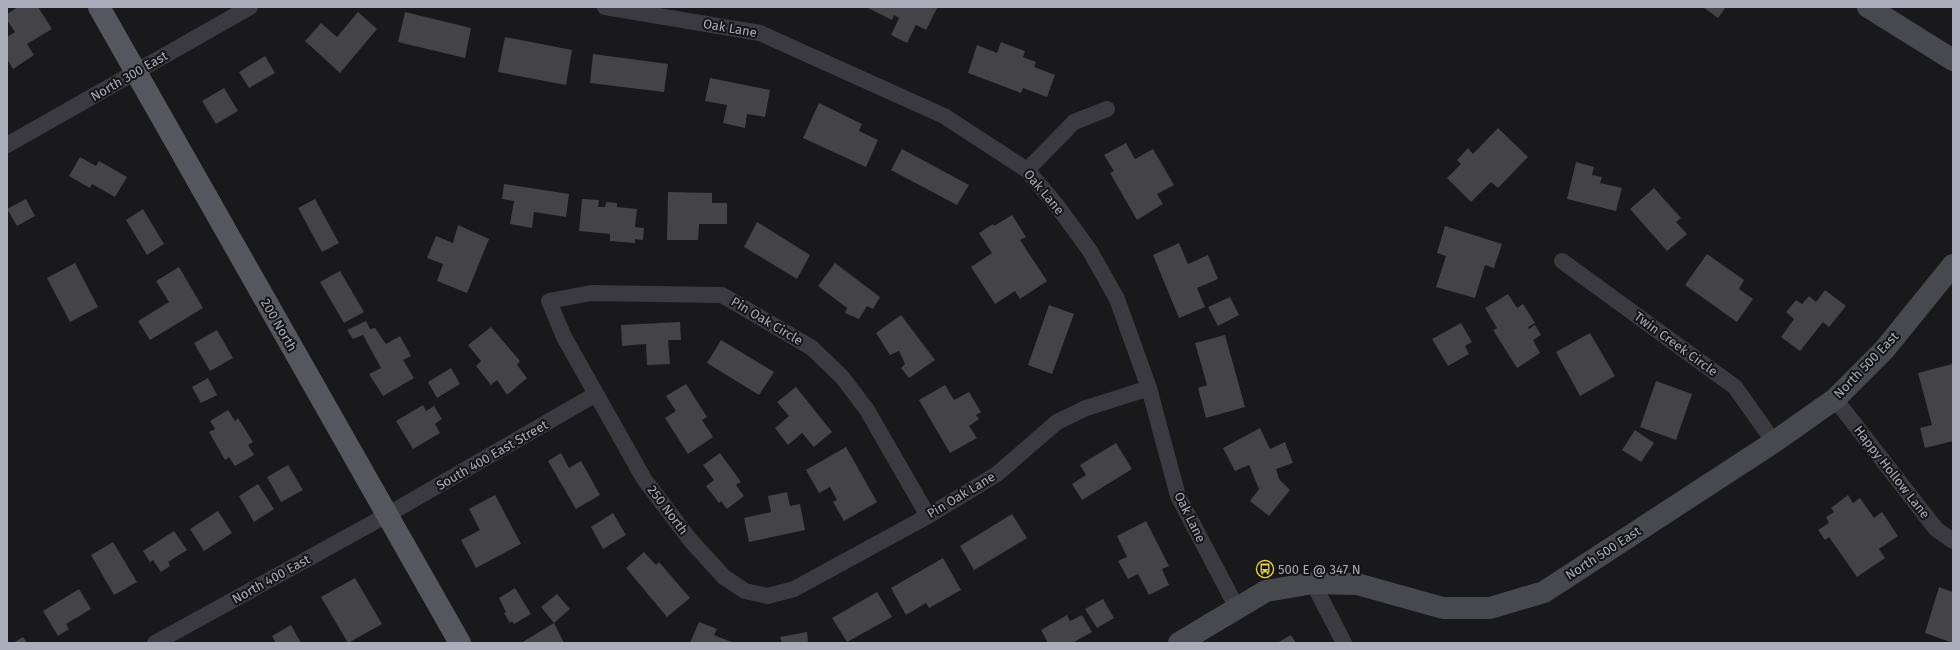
<svg xmlns="http://www.w3.org/2000/svg" width="1960" height="650" viewBox="0 0 1960 650" font-family="'Fira Sans',sans-serif">
	<style>
		.building { fill: #434348 }
		.lines { fill: none; stroke-linecap: round; stroke-linejoin: round }
		.street { stroke: #3a3a40; stroke-width: 16 }
		.secondary { stroke: #48484f; stroke-width: 22 }
		.primary { stroke: #56565e; stroke-width: 22 }
		.labels { text-anchor: middle; dominant-baseline: central; stroke-width: 4; stroke-linejoin: round; paint-order: stroke }
		.street-label { font-size: 13px; fill: #abadba; stroke: #141416 }
		.poi-label { font-size: 13px; fill: #abadba; stroke: #141416; text-anchor: start }
	</style>
	<rect width="100%" height="100%" fill="#19191b"/>
	<!-- building -->
	<path class="building" d="M18,7H38L52,29L27,44L34,55L13,69L7,59V37L15,32L7,20V14Z
		M866,7H936L937,8L926,30L916,25L907,43L891,35L899,18L894,15L892,20Z
		M1703,7H1726L1718,18Z
		M358,12L377,29L340,73L305,41L321,23L337,37Z
		M405,12L471,28L465,58L398,42Z
		M505,37L572,50L566,85L498,72Z
		M1001,42L1025,51L1023,57L1036,62L1034,67L1055,75L1047,97L1023,88L1021,93L968,73L977,45L997,53Z
		M593,54L668,64L664,92L590,83Z
		M265,56L275,73L249,88L239,72Z
		M710,78L770,90L765,117L747,114L745,128L723,123L727,105L705,101Z
		M224,88L238,111L216,124L202,101Z
		M819,103L862,124L859,131L878,140L866,167L803,138Z
		M1498,128L1528,157L1498,188L1491,182L1471,202L1447,178L1461,164L1457,160L1468,148L1473,154Z
		M1126,143L1135,159L1153,149L1174,185L1157,194L1163,204L1137,220L1110,173L1114,171L1104,155Z
		M902,149L969,185L957,205L891,170Z
		M80,157L96,166L99,161L127,177L115,197L92,184L90,188L69,176Z
		M1576,162L1594,167L1592,175L1602,177L1600,183L1622,188L1616,211L1567,199Z
		M504,184L569,194L566,217L534,212L532,228L510,224L514,201L502,199Z
		M1654,188L1681,218L1676,222L1687,234L1667,251L1630,209Z
		M668,192L712,193V203H727V224H699L698,240H667Z
		M26,199L35,216L17,226L7,209Z
		M315,199L339,243L322,252L298,208Z
		M582,199L599,200L598,207H605L606,202L617,203V207L637,209L635,227L644,228L643,240L635,239V243L610,241V234L579,231Z
		M143,209L164,244L147,255L126,220Z
		M1012,215L1026,237L1020,240L1047,281L1020,299L1015,291L995,304L971,267L992,253L979,233L993,224L994,226Z
		M757,222L810,255L797,279L744,247Z
		M458,225L489,239L467,293L437,281L443,264L427,258L436,236L453,243Z
		M1445,226L1502,244L1494,268L1485,265L1475,298L1436,287L1446,256L1437,253Z
		M1179,243L1188,264L1208,255L1218,279L1197,288L1205,307L1179,318L1153,255Z
		M1707,254L1744,280L1739,289L1753,299L1737,322L1685,285Z
		M75,263L98,307L70,322L47,278Z
		M835,263L880,297L873,309L867,306L859,319L845,313L847,308L818,286Z
		M179,267L203,308L150,340L138,321L169,302L156,281Z
		M340,271L364,312L344,323L320,282Z
		M1825,290L1846,306L1829,327L1823,322L1800,351L1781,337L1794,319L1786,312L1796,300L1802,304L1809,296L1816,302Z
		M1508,294L1517,308L1523,304L1535,323L1528,327L1529,329L1535,325L1541,335L1533,340L1540,353L1517,368L1493,330L1497,328L1485,308Z
		M1230,297L1239,315L1218,326L1208,307Z
		M1049,305L1074,314L1052,374L1028,365Z
		M901,315L935,360L909,378L901,368L905,364L899,351L890,355L876,333Z
		M366,321L370,329L375,328L386,344L400,336L411,356L403,360L414,378L383,396L369,374L381,368L363,335L353,339L347,330Z
		M680,322L681,340H668L670,364L647,365L646,344L622,346L621,325Z
		M1461,323L1472,342L1465,346L1469,354L1448,366L1432,339Z
		M491,327L520,361L517,365L527,378L507,395L497,380L491,385L476,366L481,361L468,345Z
		M217,330L233,358L210,371L194,343Z
		M1590,333L1615,376L1580,396L1556,352Z
		M1225,335L1245,407L1206,418L1198,388L1207,385L1195,343Z
		M721,340L774,372L759,395L707,363Z
		M1952,364L1953,441L1925,448L1920,428L1932,425L1918,373Z
		M451,368L460,384L437,398L428,382Z
		M208,378L217,395L201,403L192,387Z
		M1656,381L1692,394L1676,440L1640,427Z
		M686,384L707,417L702,420L713,437L688,454L665,418L676,411L666,396Z
		M945,385L954,400L969,392L981,412L976,415L979,419L969,426L977,438L950,453L919,400Z
		M796,387L832,432L814,447L802,433L788,445L775,428L789,416L777,402Z
		M423,405L426,411L434,406L442,419L435,424L440,433L413,449L396,421Z
		M228,410L235,421L238,418L253,442L248,445L254,455L235,466L229,457L225,460L209,432L215,429L210,421Z
		M1260,428L1270,449L1285,442L1293,463L1276,469L1279,479L1290,490L1269,516L1250,501L1259,489L1249,465L1235,471L1223,448Z
		M1635,430L1654,443L1641,462L1622,450Z
		M1116,443L1132,469L1082,500L1072,484L1086,475L1080,465Z
		M846,447L877,502L844,521L833,502L837,500L830,487L819,493L806,470Z
		M561,453L569,468L581,461L600,495L576,509L548,461Z
		M720,453L741,482L736,485L744,496L727,509L721,501L719,503L706,486L714,480L703,465Z
		M288,465L303,490L281,502L267,477Z
		M258,484L274,509L254,522L239,496Z
		M787,492L790,506L800,504L805,530L749,542L744,518L771,512L768,496Z
		M495,495L521,544L476,568L461,540L480,530L469,509Z
		M1848,495L1853,503L1860,498L1874,518L1882,512L1898,536L1879,549L1885,558L1857,577L1829,537L1825,540L1818,530L1829,523L1826,517L1834,512L1831,508Z
		M218,511L232,533L204,551L190,529Z
		M613,513L626,535L603,549L591,527Z
		M1012,514L1027,538L974,570L960,546Z
		M1146,521L1169,566L1162,569L1169,585L1149,595L1138,574L1128,579L1118,561L1127,557L1117,536Z
		M174,531L187,550L168,562L170,566L161,572L153,560L150,562L143,551Z
		M113,542L137,582L114,595L91,555Z
		M644,552L656,565L659,562L690,598L667,617L626,568Z
		M943,558L961,590L929,608L926,603L906,615L891,588Z
		M355,578L382,624L348,643L321,597Z
		M1939,587L1953,592V643L1925,633Z
		M515,588L531,614L514,624L512,621L510,623L504,613L506,612L499,598Z
		M79,589L91,609L66,624L69,629L58,636L43,611Z
		M877,592L892,617L847,642L832,618Z
		M557,594L570,609L554,623L564,643H521L554,623L541,607Z
		M1103,599L1114,618L1097,628L1085,609Z
		M1067,615L1070,621L1082,615L1092,632L1072,643H1048L1041,630Z
		M699,622L717,629L714,635L734,643H690Z
		M291,625L301,643H276L272,636Z
		M807,632L808,643H782L780,637Z
		M1291,635L1296,643H1277Z
		M23,637L27,643H13Z"/>
	<g class="lines">
		<!-- street -->
		<path class="street" d="M605,7L760,33L944,116L1027,170L1058,207L1090,251L1117,299L1149,388L1178,496L1237,608
			M7,145L250,7
			M1027,170L1074,122L1107,109
			M1562,261L1735,387L1774,442
			M1835,399L1936,529L1953,541
			M928,516L867,410L842,377L812,348L722,295L591,293L549,301L564,337L644,479L691,541L724,577L745,591L768,596L794,589L928,516L997,474L1057,422L1086,408L1149,388
			M1313,583L1344,643
			M155,643L387,515L596,394"/>
		<!-- secondary -->
		<path class="secondary" d="M1868,7L1953,60
			M1179,643L1266,591L1313,583L1357,584L1443,608H1490L1544,592L1774,442L1835,399L1884,350L1953,265"/>
		<!-- primary -->
		<path class="primary" d="M99,7L460,643"/>
	</g>
	<!-- icons -->
	<defs>
		<g id="bus-ring" transform="scale(0.9)"><circle r="9.5" fill="#141416" stroke="#ebd340" stroke-width="1.5"/><path d="M-5-6H5V4H4V6H2V4H-2V6H-4V4H-5ZM-3.5-4V0h7V-4ZM-3.5 1.2v1.5H-2V1.2ZM2 1.2v1.5H3.5V1.2Z" fill="#ebd340"/></g>
	</defs>
	<g fill-rule="evenodd">
		<use href="#bus-ring" x="1265" y="569"/>
	</g>
	<g class="labels">
		<!-- street labels -->
		<g class="street-label">
			<text transform="translate(730 28) rotate(10)">Oak Lane</text>
			<text transform="translate(129 76) rotate(-30)">North 300 East</text>
			<text transform="translate(1044 192) rotate(50)">Oak Lane</text>
			<text transform="translate(767 321) rotate(31)">Pin Oak Circle</text>
			<text transform="translate(279 325) rotate(60)">200 North</text>
			<text transform="translate(1676 344) rotate(36)">Twin Creek Circle</text>
			<text transform="translate(1866 365) rotate(-46)">North 500 East</text>
			<text transform="translate(492 455) rotate(-30)">South 400 East Street</text>
			<text transform="translate(1892 472) rotate(52)">Happy Hollow Lane</text>
			<text transform="translate(961 495) rotate(-31)">Pin Oak Lane</text>
			<text transform="translate(668 510) rotate(53)">250 North</text>
			<text transform="translate(1190 517) rotate(64)">Oak Lane</text>
			<text transform="translate(1603 553) rotate(-33)">North 500 East</text>
			<text transform="translate(271 579) rotate(-29)">North 400 East</text>
		</g>
		<!-- poi labels -->
		<g class="poi-label">
			<text x="1278" y="569">500 E @ 347 N</text>
		</g>
	</g>
	<!-- border -->
	<rect width="1960" height="650" fill="none" stroke="#abadba" stroke-width="16"/>
</svg>
